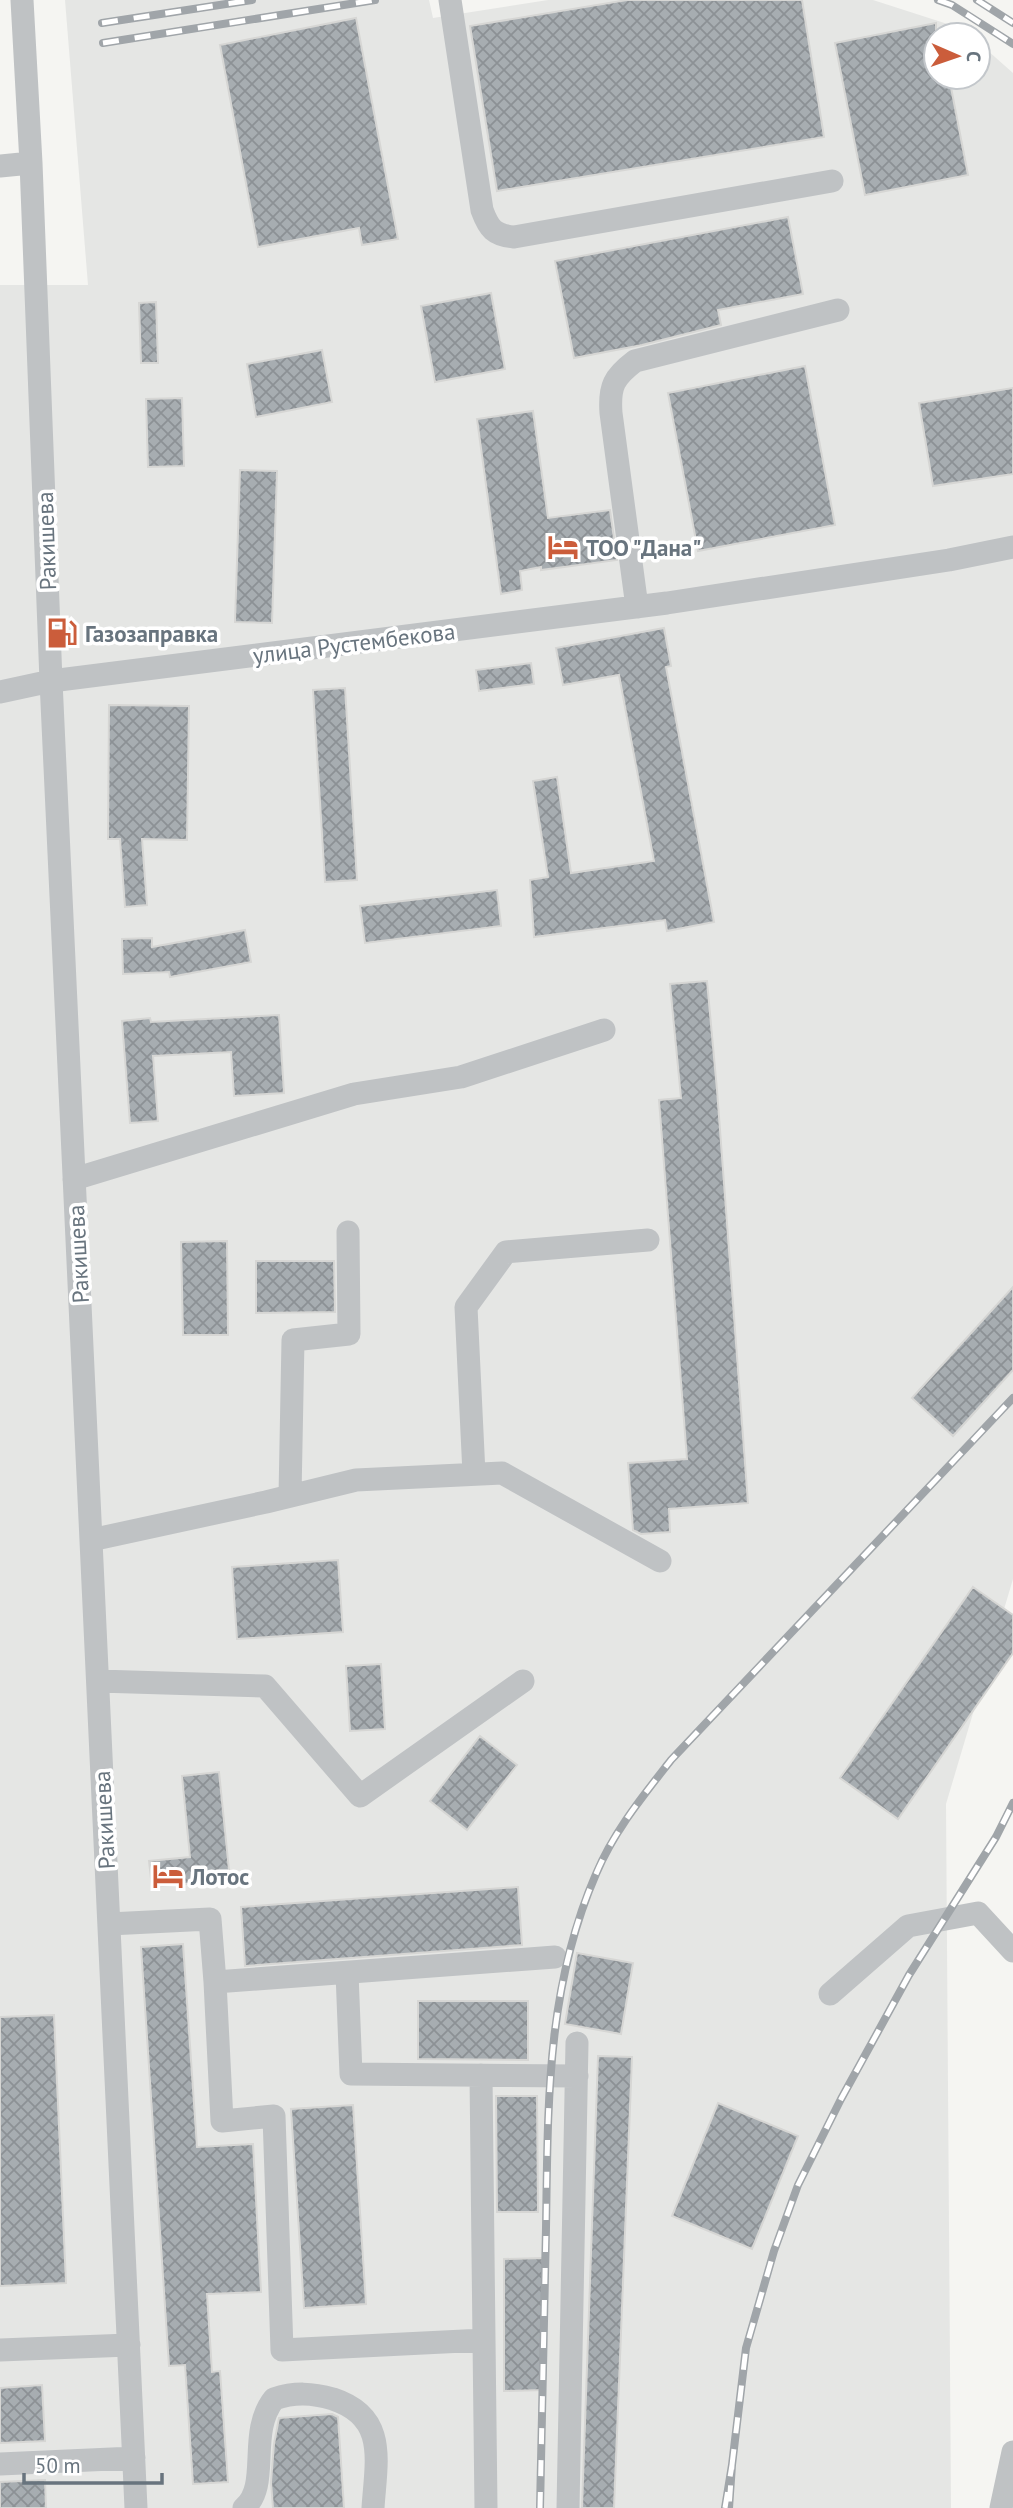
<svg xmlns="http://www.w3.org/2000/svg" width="1013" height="2508" viewBox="0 0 1013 2508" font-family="'PT Sans',sans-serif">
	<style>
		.built { fill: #e5e6e4 }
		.building { fill: url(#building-cross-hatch); stroke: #d6d6d4; stroke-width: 2 }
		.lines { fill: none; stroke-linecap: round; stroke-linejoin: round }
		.minor { stroke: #bfc2c4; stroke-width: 23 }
		.rail-casing { stroke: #a0a5a9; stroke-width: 8 }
		.rail { stroke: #fff; stroke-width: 5; stroke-dasharray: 16; stroke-linecap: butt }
		.labels { text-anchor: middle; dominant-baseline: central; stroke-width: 7; stroke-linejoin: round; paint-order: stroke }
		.street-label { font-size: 23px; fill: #68747e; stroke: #fff }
		.poi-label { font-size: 23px; font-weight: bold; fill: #68747e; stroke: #fff; text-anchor: start }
	</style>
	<defs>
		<pattern id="building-cross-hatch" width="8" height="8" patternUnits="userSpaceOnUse" patternTransform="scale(1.75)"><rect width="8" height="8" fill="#a7adb1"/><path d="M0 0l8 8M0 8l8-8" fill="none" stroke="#8c9195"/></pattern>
	</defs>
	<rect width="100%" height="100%" fill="#f5f5f2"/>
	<!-- built -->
	<path class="built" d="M65,0H429L433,18L548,0H873L963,29L970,35H936V77H978V42L1013,73V1579L946,1804L951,2508H0V285H88Z"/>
	<!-- building -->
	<path class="building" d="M627,0H802L824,137L497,191L470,26Z
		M356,18L398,239L362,245L359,228L258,247L220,45Z
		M936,23V77H949L968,175L865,195L835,43Z
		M788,217L803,294L718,310L721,325L642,345L574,358L555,261Z
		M491,293L505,369L435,382L421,306Z
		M156,302L158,363H141L139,303Z
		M322,350L332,402L256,417L247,364Z
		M805,366L835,525L698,551L668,393Z
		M1013,388V474L933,486L919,403Z
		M182,398L184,466L148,467L146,399Z
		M533,411L548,518L610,510L617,560L541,570V567L520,571L522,590L501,594L477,419Z
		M240,470L277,471L272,623L235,622Z
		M664,628L671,666L666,667L714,922L667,931L665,920L534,937L530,880L548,877L533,781L557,777L571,873L654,861L619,675L563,685L556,648Z
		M531,663L534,684L479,691L476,670Z
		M345,688L357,880L325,882L313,690Z
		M109,705L189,706L187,840L142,839L147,905L125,907L120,839H108Z
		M497,890L501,926L365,943L360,906Z
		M245,930L251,962L170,977L169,972L123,974L122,939L152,938V947Z
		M707,981L717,1090L748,1503L669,1509L670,1532L641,1534L633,1530L628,1463L687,1459L659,1100L681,1098L670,984Z
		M279,1015L284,1093L234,1096L231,1052L153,1056L158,1121L130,1123L122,1021L150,1018L151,1022Z
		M227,1241L228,1335H183L181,1242Z
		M256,1261H334L335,1312L256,1313Z
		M1013,1287V1370L953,1436L912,1398Z
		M338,1560L343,1632L237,1639L232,1567Z
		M973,1587L1013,1615V1653L898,1819L840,1778Z
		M381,1664L385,1729L350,1731L346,1666Z
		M480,1736L517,1765L467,1830L430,1801Z
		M219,1772L230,1880L152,1887L149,1861L190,1857L182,1776Z
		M518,1887L522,1945L245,1966L241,1907Z
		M183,1944L197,2147L253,2144L261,2292L207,2294L212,2372L220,2371L228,2482L193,2484L185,2365L169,2366L141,1947Z
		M577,1953L633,1963L621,2034L565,2024Z
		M418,2001H528V2060L418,2059Z
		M54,2015L66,2283L0,2286V2017Z
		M598,2056L632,2057L614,2508H582Z
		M496,2096H537L538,2212H497Z
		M718,2103L798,2136L752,2249L672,2216Z
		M353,2105L366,2304L304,2308L291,2109Z
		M543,2258V2390L504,2391V2259Z
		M42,2385L45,2441L0,2443V2388Z
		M332,2414L338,2417L344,2508H273L271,2482L274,2444L279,2418Z
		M45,2480L46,2508H0V2482Z"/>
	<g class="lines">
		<!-- minor -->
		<path class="minor" d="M22,0L31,163L51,681L136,2508
			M450,0L482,210C489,229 494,235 514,237L832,181
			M0,166L31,163
			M637,607L611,413C609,386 614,377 635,361L838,310
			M0,692L51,681L667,603L949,560L1013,547
			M74,1179L354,1094L461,1077L604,1030
			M474,1474L466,1307L506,1252L648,1240
			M290,1496L293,1340L349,1334L348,1232
			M91,1540L266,1502L356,1480L502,1473L660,1561
			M98,1681L265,1686L360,1796L523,1681
			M109,1924L210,1919L215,1982L555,1957
			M347,1973L351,2074L577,2076
			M215,1982L222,2121L274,2116L282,2350L484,2340L486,2508
			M830,1994L908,1926L978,1913L1013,1951
			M481,2075L484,2340
			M0,2350L129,2345
			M0,2464L134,2458
			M244,2508C271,2485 247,2433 274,2399C295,2392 312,2393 333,2399C388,2417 376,2461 373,2508
			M568,2508L577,2043
			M1001,2508L1013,2452"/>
		<!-- rail casing -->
		<g class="rail-casing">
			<path id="rail" d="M938,0L952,5L1013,44
				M977,0L1013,23
				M102,23L252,0
				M103,43L375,0
				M732,2465L746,2348L774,2251L798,2185L841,2099L909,1975L996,1837L1013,1803
				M540,2508C542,2415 544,2321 546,2228C548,2105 546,1989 596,1874C614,1831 643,1796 671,1760L1013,1398
				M725,2508L732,2465L729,2508"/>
		</g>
		<!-- rail -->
		<use href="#rail" class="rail"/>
	</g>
	<!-- icons -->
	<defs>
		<g id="hotel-bare" transform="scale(2.415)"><path d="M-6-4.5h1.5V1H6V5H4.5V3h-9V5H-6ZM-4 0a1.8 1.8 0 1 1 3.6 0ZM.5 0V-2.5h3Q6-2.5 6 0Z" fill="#cb5d3b" stroke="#fff" stroke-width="2.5" paint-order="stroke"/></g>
		<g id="fuel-bare" transform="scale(2.415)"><path d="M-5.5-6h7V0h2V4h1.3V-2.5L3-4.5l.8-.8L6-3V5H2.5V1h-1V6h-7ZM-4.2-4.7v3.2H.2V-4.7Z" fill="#cb5d3b" stroke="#fff" stroke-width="2.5" paint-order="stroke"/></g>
	</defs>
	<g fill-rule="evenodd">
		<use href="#hotel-bare" x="563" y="547"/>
		<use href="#fuel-bare" x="62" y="633"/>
		<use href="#hotel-bare" x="168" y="1876"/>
	</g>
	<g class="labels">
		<!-- street labels -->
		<g class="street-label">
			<text transform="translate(46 541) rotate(-92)">Ракишева</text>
			<text transform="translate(354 643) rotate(-7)">улица Рустембекова</text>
			<text transform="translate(78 1254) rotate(-93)">Ракишева</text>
			<text transform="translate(104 1820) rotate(-93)">Ракишева</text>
		</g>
		<!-- poi labels -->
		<g class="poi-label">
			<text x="586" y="547">ТОО "Дана"</text>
			<text x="85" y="633">Газозаправка</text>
			<text x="191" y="1876">Лотос</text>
		</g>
	</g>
	<!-- north arrow -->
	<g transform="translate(957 56) rotate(92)"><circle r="33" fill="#ffffff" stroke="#c3c7cb" stroke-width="2"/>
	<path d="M0-5L12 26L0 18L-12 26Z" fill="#cb5d3b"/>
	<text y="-10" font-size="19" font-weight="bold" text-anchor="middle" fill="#68747e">С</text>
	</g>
	<!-- scale -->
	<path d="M24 2473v10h138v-10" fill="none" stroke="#68747e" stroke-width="3.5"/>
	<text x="35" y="2473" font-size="21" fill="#68747e" stroke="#ffffff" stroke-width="5" paint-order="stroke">50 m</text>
</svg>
